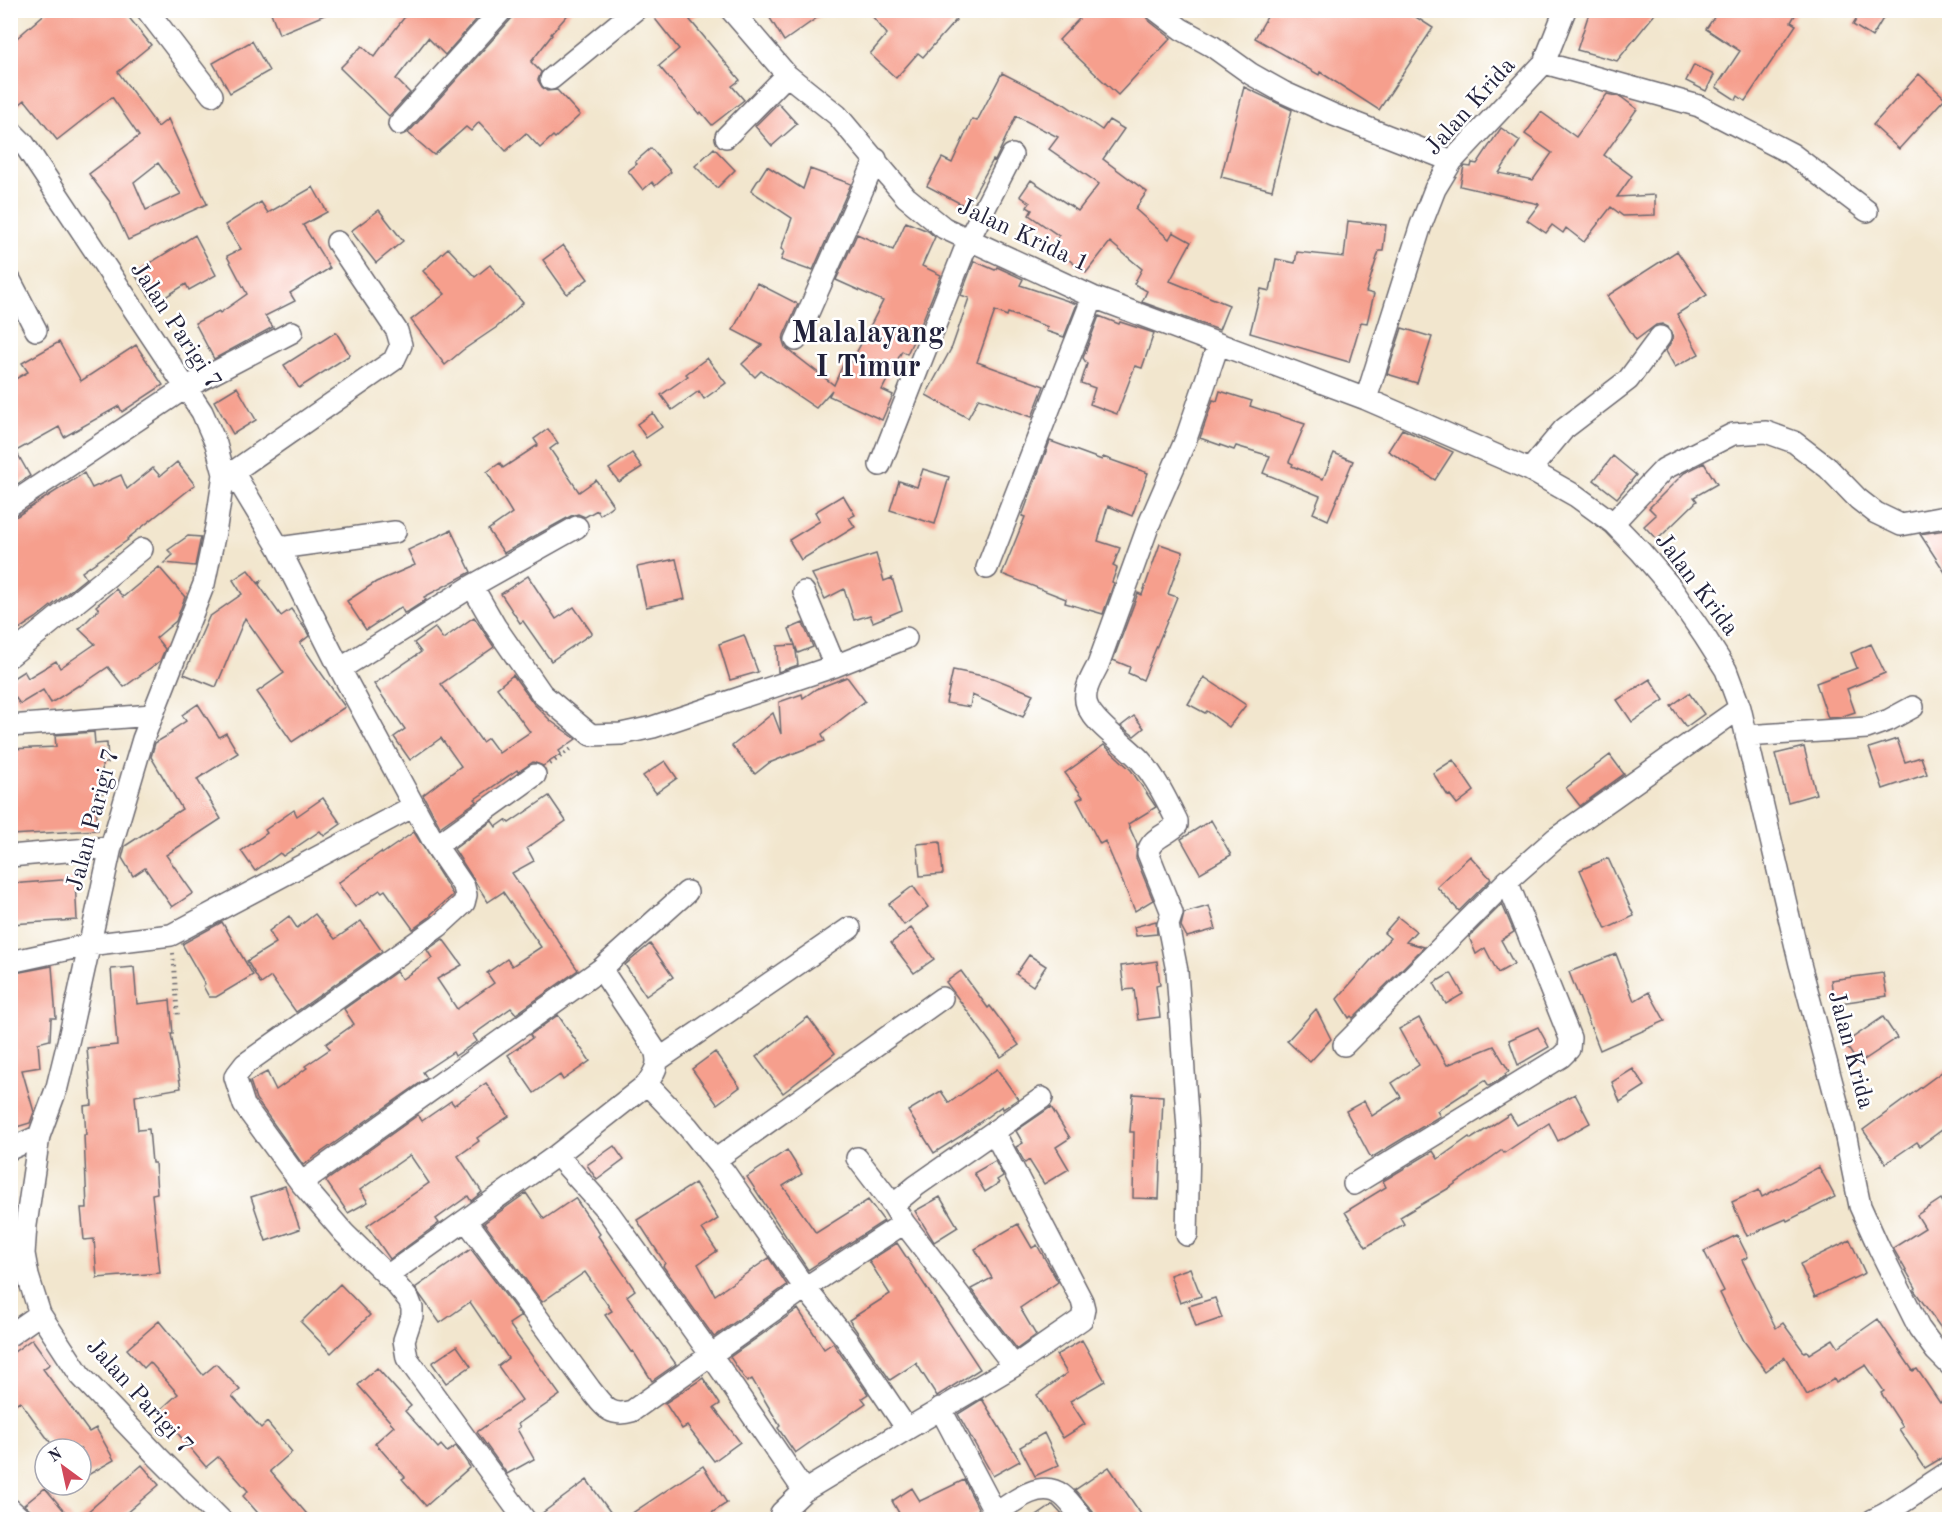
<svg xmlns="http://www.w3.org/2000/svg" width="1960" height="1530" viewBox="0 0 1960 1530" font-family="'Old Standard TT',serif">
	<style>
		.building { fill: #f69f8d; fill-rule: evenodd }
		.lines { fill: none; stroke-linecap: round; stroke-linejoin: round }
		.minor-casing { stroke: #6b676e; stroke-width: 24 }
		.path { stroke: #6b676e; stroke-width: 4; stroke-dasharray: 1.5 4.5; stroke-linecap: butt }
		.minor { stroke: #fff; stroke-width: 21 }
		.labels { text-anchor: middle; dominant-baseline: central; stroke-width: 5; stroke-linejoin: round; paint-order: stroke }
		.street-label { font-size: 24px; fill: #22223b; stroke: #fff }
		.district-label { font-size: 30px; font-weight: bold; fill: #22223b; stroke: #fff }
	</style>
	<rect width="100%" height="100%" fill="#fff"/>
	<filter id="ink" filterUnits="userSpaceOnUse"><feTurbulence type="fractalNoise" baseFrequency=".0167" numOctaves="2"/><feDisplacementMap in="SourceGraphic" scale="12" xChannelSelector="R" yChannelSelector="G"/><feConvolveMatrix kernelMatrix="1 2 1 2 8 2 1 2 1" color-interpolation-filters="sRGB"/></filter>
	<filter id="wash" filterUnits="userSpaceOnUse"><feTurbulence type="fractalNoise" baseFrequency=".008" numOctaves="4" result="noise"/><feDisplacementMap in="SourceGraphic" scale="24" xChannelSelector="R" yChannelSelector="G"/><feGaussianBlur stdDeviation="1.35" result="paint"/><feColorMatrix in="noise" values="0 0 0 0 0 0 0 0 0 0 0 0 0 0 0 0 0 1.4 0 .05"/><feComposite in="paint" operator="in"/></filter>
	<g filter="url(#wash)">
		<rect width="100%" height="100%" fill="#f2e6ce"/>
		<g id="blocks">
			<!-- building -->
			<path class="building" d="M49,10H123L151,45L118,72L158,127L168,119L207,204L128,240L110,202L89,174L139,136L112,97L57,140L25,100L10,112V44ZM158,163L181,194L146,210L134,182Z
				M270,10H334V11L279,34Z
				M410,10H466L476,20L445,55L428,38L396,79L410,93L389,116L340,68L362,46L374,57Z
				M514,10H572L551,34L552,35L531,62L541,72L538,80L542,87L547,91L557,90L580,115L555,138L553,136L540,148L526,133L506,151L479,122L471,131L466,127L434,155L408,133L511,19Z
				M648,10H703L690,20L740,80L732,86L744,100L712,125L701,112L699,114L659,66L679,49Z
				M765,10H828L784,41Z
				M867,10H945L956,20L923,57L918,53L896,78L870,54L887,34Z
				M1070,10H1142L1148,20L1171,38L1118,95L1059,40L1079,19Z
				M1271,10H1405L1433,28L1379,110L1320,72L1319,75L1255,38Z
				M1590,10H1658L1617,61L1577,50Z
				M1719,10H1798L1791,22L1796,25L1745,101L1738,96L1736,100L1716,87L1740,51L1706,29Z
				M1862,10H1888L1872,37L1853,25Z
				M252,41L269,71L230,93L213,63Z
				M1694,65L1714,75L1706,91L1686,81Z
				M1002,73L1064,104L1102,130L1109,120L1124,129L1103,159L1147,192L1135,209L1169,239L1173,232L1191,242L1170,281L1229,305L1219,330L1142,302L1147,291L1134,284L1142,269L1110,242L1086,273L1051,246L1059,236L1029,215L1032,210L1027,207L1030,203L1020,196L1031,180L1078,211L1099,184L1049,149L1058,137L1016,116L995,161L993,160L967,207L927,186L942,158L952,163L972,119L977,121Z
				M1919,74L1945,98L1899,149L1873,125Z
				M1244,87L1292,110L1272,190L1221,177Z
				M1607,94L1621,97L1637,109L1604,155L1632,176L1617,197L1655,195V215L1623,216L1611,207L1584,242L1566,228L1563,233L1552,225L1546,233L1527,220L1539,204L1460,186L1464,166L1471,167L1472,163L1477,164L1501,128L1520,141L1499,173L1533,180L1552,153L1525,134L1541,112L1576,137Z
				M778,103L797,124L772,146L755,126Z
				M651,148L671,172L655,186L652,182L643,190L628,171L637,164L635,162Z
				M714,148L735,170L717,188L695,166Z
				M767,166L803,189L810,169L851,184L813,270L809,268V270L781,260L784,251L781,249L792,218L751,191Z
				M313,187L327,212L303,225L330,268L290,293L295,301L265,316L273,327L214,359L195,323L219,311L220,313L247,294L227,256L241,249L225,225L261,202L268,213Z
				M379,210L403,241L376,263L351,231Z
				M1348,221L1386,225L1383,251H1379L1366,292L1374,294L1367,323L1361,322L1349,362L1250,333L1261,289L1270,291L1276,259L1295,263L1297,252L1344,257Z
				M906,222L928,231L935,237L922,266L941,275L922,322L907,354L902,351L882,390L893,395L882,420L829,396L832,390L816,408L761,371L755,377L742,364L762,345L733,330L757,283L798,304L784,335L783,341L785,347L834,385L845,360L851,363L883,301L836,280L857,234L893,250Z
				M195,235L216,275L189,290L186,284L154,304L134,273Z
				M563,245L588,279L567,294L543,260Z
				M448,248L475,277L490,265L523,303L497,327L463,350L445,365L411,320L445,294L423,271Z
				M1677,251L1707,295L1677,314L1699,354L1675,367L1666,351L1673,338L1668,327L1662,324L1656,325L1636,340L1607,296Z
				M974,261L995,270L997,267L1023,279L1020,285L1077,304L1064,337L1046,331L1048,327L1008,313L1007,316L995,311L977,362L1044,386L1032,417L979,398L968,418L926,395L952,347L969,298L961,295Z
				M1099,316L1119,324L1120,322L1154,333L1142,368L1135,366L1117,414L1090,404L1095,388L1081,383L1087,364L1083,358Z
				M1402,328L1432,337L1417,383L1387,374Z
				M336,332L350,355L299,388L284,365Z
				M59,342L81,381L136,345L163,385L122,412L119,406L64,437L59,427L16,451L30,476L10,489V382L28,372L22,363Z
				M707,358L726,383L704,399L699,391L672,410L661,395L688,376L686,374Z
				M237,387L256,420L233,434L214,401Z
				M1220,391L1252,401L1250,406L1305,424L1289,462L1293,464L1292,466L1323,479L1334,453L1353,461L1328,520L1313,513L1320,496L1263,473L1270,456L1236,446L1234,450L1200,438L1213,400L1217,401Z
				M653,413L662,427L646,438L637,424Z
				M548,429L558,443L550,449L579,492L596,480L613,505L600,515L597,510L585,517L578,514L571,516L504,553L488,530L512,513L487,472L500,463L503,468L538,445L534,439Z
				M1402,429L1453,452L1435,480L1388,451Z
				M1050,441L1102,460L1103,457L1148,473L1132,516L1108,506L1098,541L1120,548L1113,566L1117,568L1112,582L1114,583L1103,614L1065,603L1066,599L1002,574L1025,517L1022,516Z
				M632,453L642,467L619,482L609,469Z
				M1613,456L1636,475L1617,498L1594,480Z
				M177,462L195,485L127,539L128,540L82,572L86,578L36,618L10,635V518L17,516L84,473L92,488L121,475L127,489L153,468L160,476Z
				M1704,463L1717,484L1694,497L1697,501L1657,540L1644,526L1656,515L1649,508L1684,473Z
				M923,469L949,477L935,524L890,510L899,481L917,487Z
				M843,495L855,515L849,518L855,527L801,560L789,540L820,521L815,512Z
				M451,530L471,572L424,597L426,600L409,611L404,613L401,607L366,630L347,601L376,582L415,565L408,550Z
				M1945,530L1950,537V580L1920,534Z
				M188,536L201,537L195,566L164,563L173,555L168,550Z
				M1160,544L1183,552L1168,594L1177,597L1143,680L1128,673L1130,667L1113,660L1138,593L1142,595Z
				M876,554L884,581L892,578L902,610L873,622L870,615L854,620L844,589L825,599L812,574Z
				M676,559L685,599L646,607L637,567Z
				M159,567L185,597L176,621L156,638L165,649L160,661L124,687L108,667L80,686L79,685L51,703L43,690L20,704L10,690V680L24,671L28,678L56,661L60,668L95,644L79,629L99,609L96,606L116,589L123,597Z
				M248,570L258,583L261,581L259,585L281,616L291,609L306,630L309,636L300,643L345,707L292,742L257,692L284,673L245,618L216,687L184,674L209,617L242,594L233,580Z
				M528,576L556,619L574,607L592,633L551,661L523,621L520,623L501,594Z
				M474,617L494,647L441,684L482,742L488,738L499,753L530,732L497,688L513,675L534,704L551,721L576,739L559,751L561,754L543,766L533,762L518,772L517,770L475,799L477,801L440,827L423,795L461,766L441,738L410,760L394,737L405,729L374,684L421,652L414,643L435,628L443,639Z
				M803,623L813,647L798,653L795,645L798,665L778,672L777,646L795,645L789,629Z
				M744,635L758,672L730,680L719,644Z
				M1871,644L1885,673L1847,689L1855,712L1840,717L1828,718L1816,683L1857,668L1851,653Z
				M953,670L993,678L1033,694L1023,717L972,695L970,707L946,703Z
				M847,677L865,701L822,734L825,741L769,763L755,774L732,746L773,713L781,734L779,702L802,694L803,698L816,689Z
				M1204,677L1246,705L1229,727L1207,711L1205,713L1188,704Z
				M1650,679L1664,700L1632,722L1617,700Z
				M1689,693L1704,714L1686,727L1671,706Z
				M198,704L219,737L226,733L238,753L197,779L221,819L166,855L193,893L172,907L145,868L133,876L122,858L125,846L182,809L151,757L155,743L172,733L171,731L186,721L182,715Z
				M1134,716L1144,728L1134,736L1121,726Z
				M94,732L95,744L107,743L108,763H102L103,793H95L98,830L11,835L10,749L56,747L55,735Z
				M1897,739L1905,762L1921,757L1927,774L1883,789L1869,748Z
				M1104,745L1131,770L1156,807L1128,824L1137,844L1136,858L1153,900L1135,911L1105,841L1100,844L1077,800L1083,797L1065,773Z
				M1804,747L1816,794L1788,802L1775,754Z
				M1610,755L1624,774L1580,806L1566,788Z
				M1453,760L1474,791L1457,804L1450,795L1448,796L1433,773Z
				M665,761L677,778L656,793L643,776Z
				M549,796L566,821L527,848L534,861L512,873L578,970L516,1014L511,1008L473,1035L477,1041L455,1056L453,1052L423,1072L427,1078L303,1165L256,1099L250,1081L267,1072L276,1090L307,1068L305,1066L330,1049L326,1044L354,1024L344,1009L396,972L402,979L432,958L427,950L443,939L462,965L437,979L457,1009L494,983L487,973L507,959L512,966L541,947L503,892L488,902L454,849L492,821L496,827L506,820L509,823Z
				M323,798L341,824L324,836L320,831L283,856L280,853L255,871L241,851L267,833L265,830L294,810L297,816Z
				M1211,820L1231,855L1200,873L1181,839Z
				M414,832L453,895L431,914V916L413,929L385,890L382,892L380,890L355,907L338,883L381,852L382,854Z
				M940,842L943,874L920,876L917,844Z
				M1470,856L1491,879L1459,911L1437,887Z
				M1608,858L1634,916L1606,929L1580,870Z
				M75,879L77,920L10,924V884Z
				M913,886L928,907L904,925L889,904Z
				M1502,904L1514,932L1501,940L1514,964L1498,973L1485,948L1476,954L1469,937Z
				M1209,906L1216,929L1187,937L1181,926L1184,913Z
				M315,914L335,939L361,921L382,951L296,1012L271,977L261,984L247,961L276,943L269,931L289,916L297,928Z
				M1398,917L1416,931L1406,942L1424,947L1353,1018L1351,1016L1349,1018L1337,999L1390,938L1384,933Z
				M1156,921L1157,934L1136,936L1134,927Z
				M222,922L253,975L216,997H209L203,986L205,984L182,944Z
				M911,928L934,959L914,973L891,943Z
				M650,944L673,977L646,996L625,965Z
				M1616,954L1634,1001L1649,992L1665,1021L1600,1050L1569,972Z
				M1029,955L1046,966L1033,986L1016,974Z
				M1157,961L1160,985L1156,986L1160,1017L1138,1020L1134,989L1124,990L1121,966Z
				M52,966L56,1018H51L50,1040L38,1043L40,1067L22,1070L34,1112L30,1123L10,1129V974Z
				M134,967L137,1004L170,1000L173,1034H171L181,1088L135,1096L138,1130L149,1129L152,1163H155L157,1193L152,1194L160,1273L97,1278L94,1239L84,1240L81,1208H87L84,1135H86L84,1106L92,1105L87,1048L117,1045L111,969Z
				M961,971L988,1008L990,1006L1019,1045L1001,1057L946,982Z
				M1451,973L1463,994L1446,1004L1434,983Z
				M1883,973L1887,996L1834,1004L1831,980Z
				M1316,1009L1331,1039L1310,1062L1287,1041Z
				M558,1015L590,1061L563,1080L560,1075L534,1093L508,1055L532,1038L530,1035Z
				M808,1017L835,1053L783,1093L756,1057Z
				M1883,1017L1897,1038L1858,1064L1845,1043Z
				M1419,1018L1447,1065L1494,1046L1509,1071L1505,1074L1506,1076L1489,1086L1485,1080L1437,1111L1440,1116L1371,1158L1346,1111L1364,1101L1372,1116L1401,1097L1392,1083L1419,1065L1399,1029Z
				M1538,1027L1549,1047L1518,1065L1509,1040Z
				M715,1052L740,1087L717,1104L692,1069Z
				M1950,1066V1124L1920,1146L1917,1142L1886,1163L1863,1130Z
				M997,1069L1018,1099L1003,1109L1002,1106L961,1136L934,1153L908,1111L941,1091L949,1103Z
				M1633,1069L1645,1086L1620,1102L1612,1082Z
				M486,1083L509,1116L477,1138L479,1141L458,1156L482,1192L471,1201L468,1196L436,1219L439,1223L390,1259L367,1226L429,1183L410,1155L360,1190L368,1202L348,1213L326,1181L418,1115L422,1121L451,1101L454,1105Z
				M1133,1094L1163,1096L1159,1199L1133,1198L1134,1132H1130Z
				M1575,1094L1590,1123L1558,1141L1549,1123L1504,1153L1502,1150L1449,1188L1400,1217L1404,1224L1366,1247L1345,1212L1386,1187L1383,1181L1433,1151L1438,1159L1469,1137L1471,1139L1510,1114L1517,1125Z
				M1051,1107L1070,1138L1056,1147L1069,1169L1044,1184L1029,1160L1025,1163L1016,1147L1023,1143L1016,1131Z
				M614,1146L624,1160L597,1180L587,1165Z
				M787,1150L802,1174L783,1186L816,1233L868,1200L884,1221L808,1270L747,1177Z
				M995,1161L1003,1176L997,1180L999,1183L985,1192L974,1173Z
				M1819,1167L1835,1197L1787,1221L1786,1219L1747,1236L1732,1202L1759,1190L1762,1197Z
				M695,1183L718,1219L702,1229L717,1251L698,1264L715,1295L769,1258L787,1285L714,1337L663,1266L665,1263L637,1220Z
				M285,1186L300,1229L266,1241L251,1197Z
				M526,1193L544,1219L575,1198L600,1234L598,1236L635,1290L627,1296L676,1364L652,1381L633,1351L631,1352L605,1315L612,1311L585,1272L542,1302L484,1223Z
				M940,1197L958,1227L934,1242L915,1211Z
				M1941,1199L1950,1213V1341L1914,1290L1916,1288L1893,1248L1925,1228L1917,1215Z
				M1018,1224L1032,1248L1037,1245L1058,1282L1020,1308L1036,1335L1017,1349L971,1289L992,1278L975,1249Z
				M1737,1235L1748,1257L1742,1260L1776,1328L1783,1323L1804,1352L1807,1351L1809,1354L1833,1339L1838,1347L1878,1319L1913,1371L1917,1369L1940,1403L1942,1401L1950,1413V1453L1925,1468L1899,1429L1903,1427L1881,1393L1884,1391L1866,1365L1836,1383L1834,1379L1807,1395L1785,1357L1766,1371L1744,1341L1720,1293L1724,1291L1704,1251Z
				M1850,1240L1865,1273L1815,1297L1800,1264Z
				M897,1243L980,1369L937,1396L916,1363L890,1380L849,1320L890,1294L869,1261Z
				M471,1249L521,1316L509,1324L560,1395L518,1424L520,1427L517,1429L534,1459L507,1474L477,1432L522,1400L498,1366L508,1358L470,1302L440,1323L415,1288Z
				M1190,1268L1201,1296L1180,1303L1170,1275Z
				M340,1284L370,1315L331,1353L301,1322Z
				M1215,1298L1222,1318L1196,1327L1189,1306Z
				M798,1309L824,1349L833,1343L868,1394L862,1398L866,1403L795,1453L778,1428L780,1426L752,1379L747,1382L730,1357Z
				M159,1321L203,1375L216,1364L240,1390L232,1396L261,1428L267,1422L292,1452L270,1471L312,1520H264L243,1496L248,1491L218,1457L206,1467L159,1411L178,1394L150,1362L144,1368L127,1349Z
				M32,1339L50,1364L43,1369L89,1432L96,1428L114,1460L81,1479V1449H55L20,1401L10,1407V1355Z
				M1082,1340L1105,1381L1070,1401L1085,1424L1063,1438L1037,1395L1067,1373L1056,1355Z
				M457,1346L471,1366L446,1383L432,1363Z
				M377,1368L411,1406L405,1411L438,1448L441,1445L447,1452L456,1446L470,1467L426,1506L402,1479L405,1477L375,1443L394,1426L358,1385Z
				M703,1378L720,1404L714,1408L740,1442L714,1461L687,1426L682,1429L665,1403Z
				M982,1399L1020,1461L993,1476L958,1414Z
				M1044,1433L1059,1465L1035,1476L1020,1447Z
				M142,1465L159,1485L118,1520H78Z
				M703,1466L727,1503L701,1520H622Z
				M1109,1467L1145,1520H1096L1093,1512L1075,1490Z
				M587,1480L616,1520H538L537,1517Z
				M964,1480L979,1510L967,1520H903L892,1501L912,1488L920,1501Z
				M45,1488L72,1520H34L31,1511L24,1505Z
				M1053,1505L1067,1520H1031Z"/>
		</g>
	</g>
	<g filter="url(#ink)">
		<use href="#blocks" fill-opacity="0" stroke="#6b676e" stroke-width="1.5"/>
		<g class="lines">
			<!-- minor casing -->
			<g class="minor-casing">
				<path id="minor" d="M147,10L212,95
					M731,10L787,75L837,115L906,197L944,228L1093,297L1366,399
					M1156,10L1181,29L1212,46L1251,74L1283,92L1334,115L1452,161
					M1565,10L1544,63L1452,161L1435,189L1421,225L1366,399L1530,470L1576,496L1613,523L1641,552L1670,586L1705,637L1726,670L1740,708L1800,964L1844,1128L1860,1206L1879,1248L1919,1328L1936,1351L1950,1365
					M1544,63L1699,106L1792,154L1867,211
					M551,79L635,10
					M399,124L502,10
					M10,130L24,144L202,412L216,444L224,474L216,527L204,584L143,739L111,847L69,1038L57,1087L39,1136L26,1225L24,1254L28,1276L40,1314L80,1375L158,1457L221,1520
					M726,137L787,75
					M10,280L36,330
					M796,340L876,159
					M880,465L969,239L1012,155
					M1530,470L1564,429L1628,380L1660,337
					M233,472L394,360L401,345L397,331L337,242
					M224,474L233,472L279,548L340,669L414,806L436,846L464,887L466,895L464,903L439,926L245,1064L235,1077L244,1105L301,1183L344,1233L393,1281L409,1300L412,1308V1316L404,1340L407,1358L525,1520
					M10,505L185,388L292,332
					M1613,523L1664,469L1733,434L1766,432L1794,442L1828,468L1858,499L1876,513L1901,525L1950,516
					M279,548L395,532
					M987,568L1093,297
					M472,586L577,527
					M804,592L835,666
					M10,656L142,549
					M340,669L472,586L495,626L542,694L591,735L621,734L653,727L835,666L906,638
					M10,726L152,715
					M1746,736L1867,728L1889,720L1913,707
					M436,846L535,775
					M10,856L111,847
					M10,962L88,945L171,935L414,806
					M601,969L687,892
					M1344,1045L1507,881
					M658,1060L850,928
					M647,1084L688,1127L725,1173L805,1288L904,1223L1014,1366
					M10,1149L39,1136
					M857,1158L893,1205
					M715,1160L942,998
					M301,1183L601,969L655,1050C660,1065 655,1071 647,1084L557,1155
					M1354,1184L1561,1057L1569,1049L1570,1038L1507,881L1556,838L1740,708
					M466,1220L590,1389C603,1405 609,1418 632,1411L805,1288L847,1340L907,1429L804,1491
					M904,1223L893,1205L916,1186L1042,1098
					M1187,1235L1189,1143L1177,971L1168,925L1172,913L1148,853C1150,838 1167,835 1177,825V821C1167,801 1156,778 1141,761C1128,746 1093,723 1087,705C1082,692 1092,677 1098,665L1149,524L1186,439L1218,345
					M387,1276L557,1155L609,1213L711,1355L804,1491L781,1513L780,1520
					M10,1335L40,1314
					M940,1408L996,1514
					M907,1429L1014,1366L1082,1319L1084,1309L1082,1301L994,1132
					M10,1509L22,1520
					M987,1520C1007,1507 1038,1477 1062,1495C1070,1501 1077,1512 1083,1520
					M1873,1520L1885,1514L1950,1471"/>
			</g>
			<!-- path -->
			<path class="path" d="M550,764L574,747
				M173,953L178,1018"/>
			<!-- minor -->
			<use href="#minor" class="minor"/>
		</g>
	</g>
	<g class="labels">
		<!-- street labels -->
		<g class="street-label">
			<text transform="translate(1471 107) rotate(-48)">Jalan Krida</text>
			<text transform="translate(1023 236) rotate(25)">Jalan Krida 1</text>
			<text transform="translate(175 326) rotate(57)">Jalan Parigi 7</text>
			<text transform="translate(1696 585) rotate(53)">Jalan Krida</text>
			<text transform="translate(94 820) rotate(-75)">Jalan Parigi 7</text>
			<text transform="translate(1850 1050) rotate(75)">Jalan Krida</text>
			<text transform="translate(139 1397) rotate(48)">Jalan Parigi 7</text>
		</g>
		<!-- district labels -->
		<g class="district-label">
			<text x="868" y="334">Malalayang<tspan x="868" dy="34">I Timur</tspan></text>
		</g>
	</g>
	<!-- margin -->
	<rect width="1960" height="1530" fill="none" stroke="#fff" stroke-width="36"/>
	<!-- north arrow -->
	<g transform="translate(63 1467) rotate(327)"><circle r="28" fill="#ffffff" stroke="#a7a7b1" stroke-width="1.5"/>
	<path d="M0-4.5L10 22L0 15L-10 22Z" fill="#d1495b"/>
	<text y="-9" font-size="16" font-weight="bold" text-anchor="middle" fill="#22223b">N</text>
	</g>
</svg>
